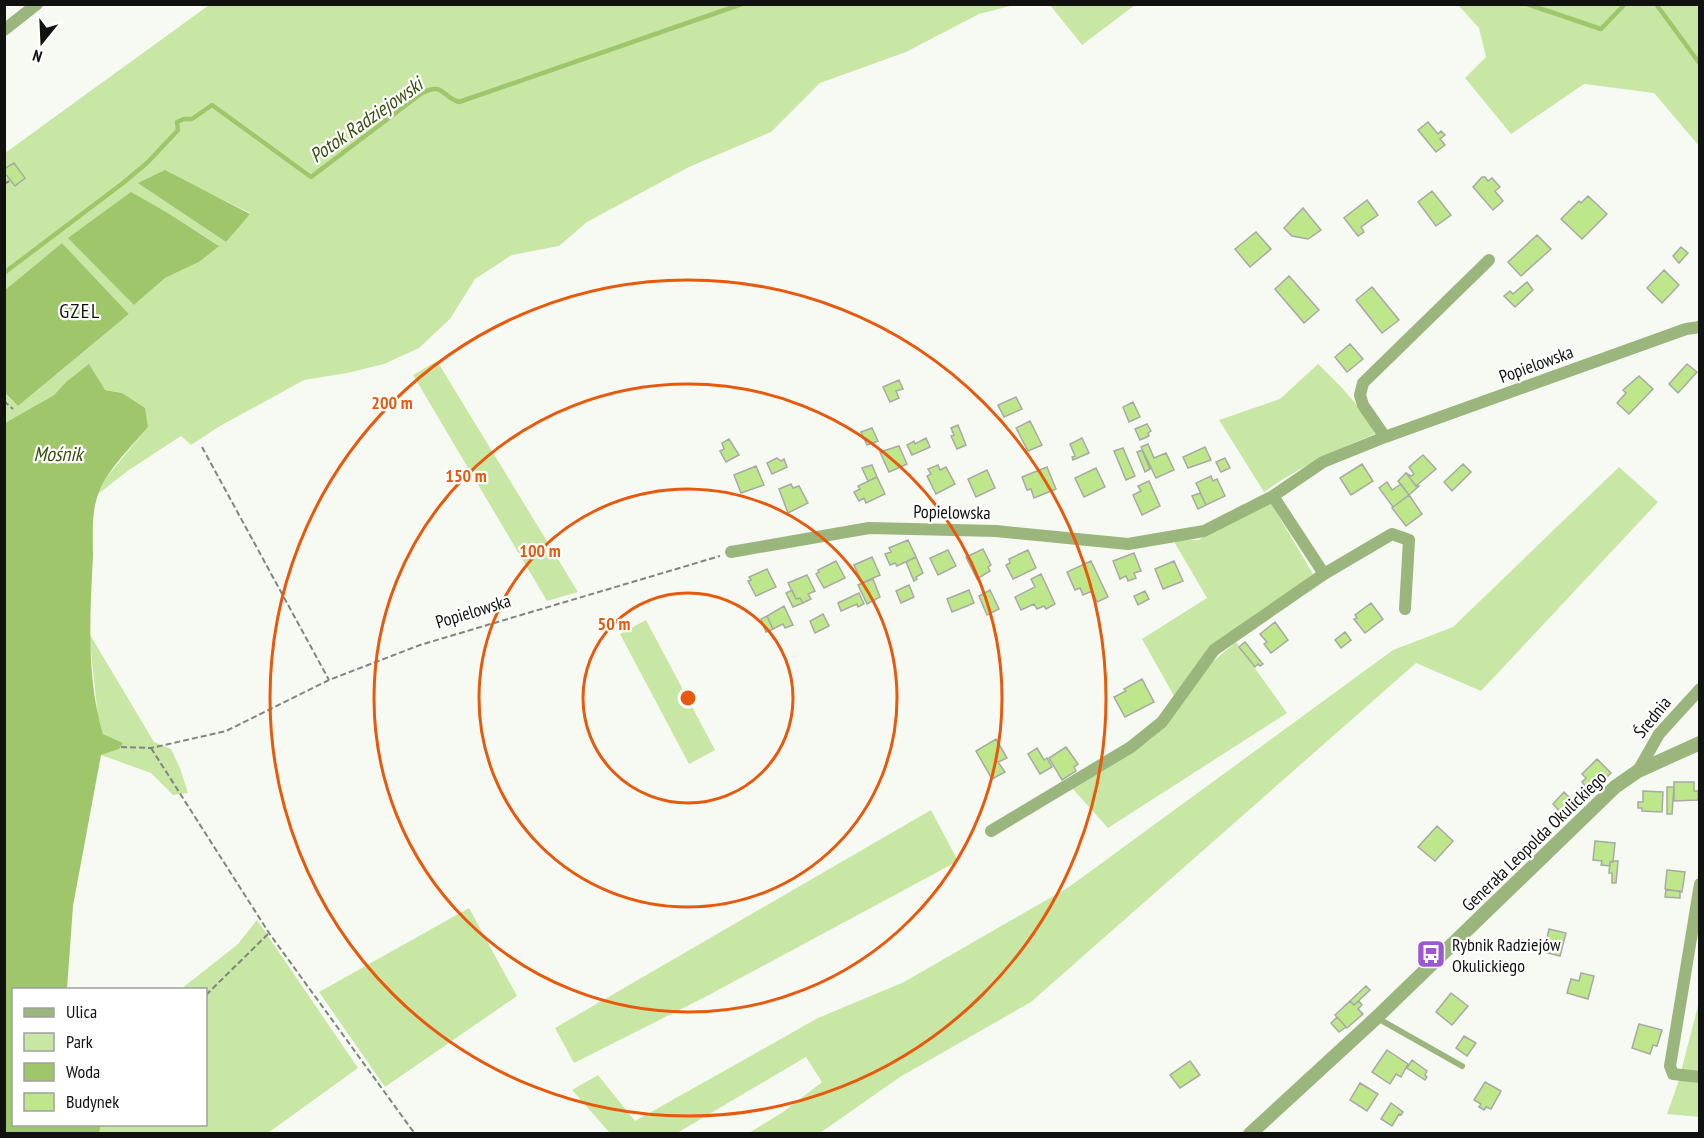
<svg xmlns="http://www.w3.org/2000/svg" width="1704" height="1138" viewBox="0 0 1704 1138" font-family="'PT Sans Narrow',sans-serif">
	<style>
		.green { fill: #c9e7a4; fill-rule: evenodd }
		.water { fill: #9fc66b }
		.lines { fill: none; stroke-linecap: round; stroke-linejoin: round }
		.stream { stroke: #9fc66b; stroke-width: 4.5 }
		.building { fill: #bee78b; stroke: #a7aaa3; stroke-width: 1.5 }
		.path { stroke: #828480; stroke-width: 2; stroke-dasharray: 6 3; stroke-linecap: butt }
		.service { stroke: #9bb67c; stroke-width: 6 }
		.minor { stroke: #9bb67c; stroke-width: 12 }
		.tertiary { stroke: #9bb67c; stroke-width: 14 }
		.ring { fill: none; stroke: #e8590c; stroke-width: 3 }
		.labels { text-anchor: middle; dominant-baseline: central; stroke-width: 4.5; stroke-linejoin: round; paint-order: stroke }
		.street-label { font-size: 18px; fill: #111210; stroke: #fff }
		.poi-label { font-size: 18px; fill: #111210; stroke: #fff; text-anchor: start }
		.water-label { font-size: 20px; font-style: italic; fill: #374f0d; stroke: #fff }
		.neighbourhood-label { font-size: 20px; letter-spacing: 1.5px; fill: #111210; stroke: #fff }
		.centre { fill: #e8590c; stroke: #fff; stroke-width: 3 }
		.ring-label { font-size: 18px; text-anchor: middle; font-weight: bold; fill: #e8590c; stroke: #fff; stroke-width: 4.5; stroke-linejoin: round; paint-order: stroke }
	</style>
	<rect width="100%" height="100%" fill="#f7faf3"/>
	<!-- green -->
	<path class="green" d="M209,5H1014L979,14L906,52L820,83L771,132L689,167L587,222L559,246L512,255L475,279L450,319L419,348L384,364L347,373L304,380L220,426L191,445L181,436L129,470L98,494L105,479L148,427L122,393L66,382L54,395L5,423L4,393L18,406L129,314L62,243L5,290V153ZM139,183L209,193L250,213L226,242ZM130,192L168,213L218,245L199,262L165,278L134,305Z
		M1050,5H1135L1082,45Z
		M1458,5H1699V146L1654,93L1584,84L1511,134L1465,78L1486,57L1479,28Z
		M437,361L578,592L547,601L413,375Z
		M1318,364C1340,385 1362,407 1375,434C1336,450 1299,467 1264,492L1219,420L1280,399Z
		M1619,467L1658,502L1481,691L1416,663L1031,1002L900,1077L820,1133H749L783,1112L822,1082L806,1057L677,1133H610L572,1090L598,1075L635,1121L818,1018L904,982L1069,887L1393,650L1453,627Z
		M1271,503L1313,574L1202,658L1174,696L1142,639L1207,598L1173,540H1198Z
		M646,620L715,750L689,764L620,634Z
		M89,633L154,742L171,749L180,768L188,793L173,795L151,773L101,755L119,749L122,743L103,734L98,717Z
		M1236,642L1287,713L1108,828L1072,788L1150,740L1164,726L1209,665Z
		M931,810L958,861L707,996L574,1063L555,1028Z
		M469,908L517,996L385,1087L319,992Z
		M257,920L358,1068L268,1133H99L101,1125L206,1124V990L181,989L238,944Z
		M1699,1002V1117L1667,1114L1678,1083Z"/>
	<!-- water -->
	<path class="water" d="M165,170L250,214L226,242L138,183Z
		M131,192L168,213L219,246L199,262L165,278L134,305L68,238Z
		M62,243L129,314L18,406L5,393V290Z
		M89,364L105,390L122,393L145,408L148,427C133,445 107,470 99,492C91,511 93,536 93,556C90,614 86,678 103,734L123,743L119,749L101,755L73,906L67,989L14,990V1124L101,1125L99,1133H5V423L54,395L66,382Z"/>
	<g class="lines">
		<!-- stream -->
		<path class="stream" d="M1527,4L1601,29L1625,4
			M1656,4L1700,64
			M4,273L123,183L147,163L178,130L177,122L184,119H192L212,105L311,177L422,93C443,82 441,96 459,102L742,4"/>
	</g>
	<!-- building -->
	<path class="building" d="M1428,122L1438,134L1441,131L1445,135L1440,139L1445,145L1436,152L1418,130Z
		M14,163L25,178L15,186L4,172V169Z
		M1482,177H1485L1488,181L1492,178L1500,187L1495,191L1503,201L1493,210L1473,187Z
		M1432,191L1451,215L1436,226L1418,202Z
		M1588,196L1607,214L1582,239L1561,219L1579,201L1581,203Z
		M1367,200L1378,215L1361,227L1364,232L1358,236L1344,218Z
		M1303,208L1321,230L1308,239L1292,236L1284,228Z
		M1256,232L1271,249L1250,267L1235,249Z
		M1537,235L1551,249L1521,276L1508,262Z
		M1681,247L1688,253L1679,263L1673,256Z
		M1664,270L1679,285L1662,303L1647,288Z
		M1289,276L1319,310L1304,323L1275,289Z
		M1527,282L1533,290L1515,307L1504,296L1510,291L1513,294Z
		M1372,287L1399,320L1382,333L1356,300Z
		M1350,344L1363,359L1347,372L1335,357Z
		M1687,364L1697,372L1678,393L1669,384Z
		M1639,376L1653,389L1629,414L1617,403L1626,393L1623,390Z
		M899,380L903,389L896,391L899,398L890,402L883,387Z
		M1016,397L1022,409L1004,417L998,405Z
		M1133,402L1140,417L1129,422L1123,407Z
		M1030,421L1042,445L1028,451L1016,428Z
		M1147,424L1151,431L1148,433L1149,436L1140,440L1135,429Z
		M958,425L966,445L957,449L951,436L954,435L951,428Z
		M872,428L878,441L867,445L861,432Z
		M926,438L930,447L912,455L907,445L914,441L915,444Z
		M1082,438L1089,453L1073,460L1072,457L1075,456L1070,444Z
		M729,439L739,455L726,462L720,451L724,449L722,443Z
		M1148,444L1154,458L1166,453L1174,470L1156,478L1141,447Z
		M899,446L907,464L889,472L880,452Z
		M1205,447L1211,460L1188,468L1183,457Z
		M1123,448L1135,476L1126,480L1114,451Z
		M1142,450L1150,469L1145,472L1137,452Z
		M1423,455L1436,469L1416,486L1406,473L1411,476L1414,474L1409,467Z
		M777,458L781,461L784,459L787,467L772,474L767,463Z
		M1225,458L1230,468L1221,472L1216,462Z
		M1362,464L1373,481L1351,495L1340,478Z
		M1463,464L1471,472L1452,491L1444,482Z
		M872,465L877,477L868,481L862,468Z
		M938,465L940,470L946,467L955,484L936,494L927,476L931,474L928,469Z
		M756,466L764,485L741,493L734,475Z
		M1047,467L1056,489L1034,498L1031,489L1027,490L1022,477Z
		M1096,468L1105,487L1084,497L1075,478Z
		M987,470L995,488L976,497L968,479Z
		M1406,473L1416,486H1419L1409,495L1398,481Z
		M1211,476L1213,481L1217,479L1225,496L1206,505L1196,483Z
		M877,477L885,494L866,503L864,498L859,501L854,492L860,489L858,486Z
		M1149,481L1160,506L1142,515L1133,495L1141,491L1138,486Z
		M1387,482L1392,490L1401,484L1409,495L1393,507L1379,488Z
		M791,484L793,488L799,486L808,503L788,513L779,489Z
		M1200,493L1206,505L1198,509L1192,496Z
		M1409,495L1422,514L1406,526L1392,508Z
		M908,540L916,557L897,566L895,563L890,565L885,554L891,552L889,548Z
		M983,549L991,565L988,567L990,571L977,579L966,557Z
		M948,550L956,566L938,575L930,558Z
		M1028,550L1036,568L1013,579L1006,565L1010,563L1009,559Z
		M1134,553L1141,571L1134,573L1136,578L1128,581L1126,576L1120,579L1113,561Z
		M872,557L880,575L862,583L854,565Z
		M916,557L923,573L916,577L917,579L914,581L906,562Z
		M836,561L845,578L824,588L816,574L819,572L818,570Z
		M1091,561L1108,597L1097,602L1092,591L1083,595L1080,588L1075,590L1067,572Z
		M1174,561L1183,581L1163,589L1155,569Z
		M767,569L776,587L756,596L748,581L751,580L749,577Z
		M1041,574L1055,604L1046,609L1044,606L1037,609L1034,604L1021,610L1015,597L1035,587L1031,579Z
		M807,575L815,591L808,594L811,599L803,603L800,598L796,599L788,583Z
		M873,579L880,597L867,604L858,585Z
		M909,585L914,597L901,603L896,591Z
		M792,590L796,599L800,598L803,603L793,607L786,593Z
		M969,590L974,603L952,612L947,599Z
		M990,590L999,609L987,615L979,596Z
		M1145,591L1149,599L1138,605L1134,596Z
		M859,593L864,604L858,607L857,604L841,611L838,603Z
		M1371,603L1383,619L1365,633L1354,619L1357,618L1355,615Z
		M784,606L793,625L785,628L783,624L773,629L767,616Z
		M823,614L829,626L815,633L810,621Z
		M767,616L773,629L766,632L761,619Z
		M1275,622L1288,640L1271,653L1264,644L1267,642L1260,634Z
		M1345,632L1351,640L1341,648L1335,640Z
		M1245,642L1261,662L1263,664L1260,666L1258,664L1255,667L1239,647Z
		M1142,679L1154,702L1125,717L1114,697L1126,691L1124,689Z
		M996,739L1007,758L998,762L1005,772L992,779L976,751Z
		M1066,747L1078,764L1074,767L1076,771L1062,780L1049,758Z
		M1037,748L1044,760L1047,758L1052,767L1040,774L1028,754Z
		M1597,759L1611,773L1596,788L1592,784L1588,789L1582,782L1586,778L1582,774Z
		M1674,782H1694V791H1698V800L1674,801Z
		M1667,787H1674L1672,814H1667Z
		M1643,791L1663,792L1662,812L1642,811V808H1638V802H1643Z
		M1564,792L1574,802L1562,814L1553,804Z
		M1437,826L1453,841L1435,861L1418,847Z
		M1595,841L1615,843L1613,862H1610V866L1601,865L1602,861L1593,860Z
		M1613,861H1618L1616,883H1612V873H1609L1610,862Z
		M1667,870L1685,872L1682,892L1665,889Z
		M1666,890L1680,891V898L1665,897Z
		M1549,929L1566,933L1560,956L1544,952Z
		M1581,973L1594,976L1588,999L1567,993L1571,979L1579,981Z
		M1366,986L1370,990L1354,1005L1350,1001Z
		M1451,993L1468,1006L1452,1025L1436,1012Z
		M1350,1001L1354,1005L1359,1001L1362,1005L1358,1009L1363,1014L1347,1028L1335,1015Z
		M1337,1017L1346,1027L1339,1032L1331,1023Z
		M1639,1024L1662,1030L1657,1046L1653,1045L1650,1054L1632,1048Z
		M1464,1036L1476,1043L1467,1056L1456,1048Z
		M1387,1050L1408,1064L1401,1077L1396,1074L1390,1084L1372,1072Z
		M1412,1060L1427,1071L1425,1075L1427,1077L1425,1080L1407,1068Z
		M1190,1061L1200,1075L1180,1088L1170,1075Z
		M1485,1082L1501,1091L1491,1109L1486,1107L1484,1110L1479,1107L1481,1104L1474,1100Z
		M1360,1083L1378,1094L1367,1111L1350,1100Z
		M1391,1103L1403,1112L1401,1115L1399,1114L1392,1126L1381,1119Z"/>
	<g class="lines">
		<!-- path -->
		<path class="path" d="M4,184L11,180
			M4,401L13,409
			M202,447L329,680
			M121,747L151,748L226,731L329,680L420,645L720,556
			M151,748L269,933L415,1134
			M206,995L269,933"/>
		<!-- service -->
		<path class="service" d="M1377,1018L1462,1066"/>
		<!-- minor -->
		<path class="minor" d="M4,30L37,4
			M1385,437L1363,405L1360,395L1363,383L1489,260
			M1273,496L1324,574
			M731,552L869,528L996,531L1128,544L1204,531L1273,496L1323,462L1385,437L1686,329L1700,327
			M1638,771L1659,734L1700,689
			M991,831L1131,747L1162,722L1214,650L1324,574L1392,534L1409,540L1405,609
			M1700,884L1670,1066L1673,1074L1700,1077"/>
		<!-- tertiary -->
		<path class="tertiary" d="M1250,1134L1376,1018L1615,787L1638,771L1700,743"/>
	</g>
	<!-- distance rings -->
	<g class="ring">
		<circle cx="688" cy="698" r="105"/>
		<circle cx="688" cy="698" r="209"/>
		<circle cx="688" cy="698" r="314"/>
		<circle cx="688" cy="698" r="418"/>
	</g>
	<!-- icons -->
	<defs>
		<g id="bus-square" transform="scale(1.5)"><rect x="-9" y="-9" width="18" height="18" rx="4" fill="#9c59cf" stroke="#fff"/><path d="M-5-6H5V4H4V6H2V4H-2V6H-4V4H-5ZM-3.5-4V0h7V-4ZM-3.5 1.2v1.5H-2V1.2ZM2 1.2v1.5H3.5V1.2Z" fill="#fff"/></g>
	</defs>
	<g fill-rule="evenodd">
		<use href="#bus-square" x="1431" y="954"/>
	</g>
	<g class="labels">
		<!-- street labels -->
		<g class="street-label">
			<text transform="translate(1536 364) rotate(-20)">Popielowska</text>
			<text transform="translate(952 512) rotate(1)">Popielowska</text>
			<text transform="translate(473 611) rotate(-17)">Popielowska</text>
			<text transform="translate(1652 717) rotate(-51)">Średnia</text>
			<text transform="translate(1534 841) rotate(-44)">Generała Leopolda Okulickiego</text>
		</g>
		<!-- poi labels -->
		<g class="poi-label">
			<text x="1452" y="944">Rybnik Radziejów<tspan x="1452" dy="21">Okulickiego</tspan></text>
		</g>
		<!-- water labels -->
		<g class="water-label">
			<text transform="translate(366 120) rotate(-35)">Potok Radziejowski</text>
			<text x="58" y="454">Mośnik</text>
		</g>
		<!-- neighbourhood labels -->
		<g class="neighbourhood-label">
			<text x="80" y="311">GZEL</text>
		</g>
	</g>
	<circle cx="688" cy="698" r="9" class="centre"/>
	<g class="ring-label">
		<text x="392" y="409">200 m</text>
		<text x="466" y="482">150 m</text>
		<text x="540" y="557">100 m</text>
		<text x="614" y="630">50 m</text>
	</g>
	<!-- border -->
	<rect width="1704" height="1138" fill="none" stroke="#111210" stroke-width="12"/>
	<!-- legend -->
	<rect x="12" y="988" width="195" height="138" fill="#ffffff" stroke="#a0a09f" stroke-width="1.5"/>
	<rect x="24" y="1008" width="30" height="9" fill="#9bb67c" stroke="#a0a09f" stroke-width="1.5"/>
	<text x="66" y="1018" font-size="18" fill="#111210">Ulica</text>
	<rect x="24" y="1033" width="30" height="18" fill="#c9e7a4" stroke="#a0a09f" stroke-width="1.5"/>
	<text x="66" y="1048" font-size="18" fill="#111210">Park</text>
	<rect x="24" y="1063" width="30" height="18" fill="#9fc66b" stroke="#a0a09f" stroke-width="1.5"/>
	<text x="66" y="1078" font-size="18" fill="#111210">Woda</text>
	<rect x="24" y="1093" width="30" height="18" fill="#bee78b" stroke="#a0a09f" stroke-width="1.5"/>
	<text x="66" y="1108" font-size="18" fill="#111210">Budynek</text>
	<!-- north arrow -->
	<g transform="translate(42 42) rotate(198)" stroke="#ffffff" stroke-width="4.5" paint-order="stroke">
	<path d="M0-4.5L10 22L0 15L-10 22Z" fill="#111210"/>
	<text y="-9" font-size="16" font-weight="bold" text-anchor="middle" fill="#111210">N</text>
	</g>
</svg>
